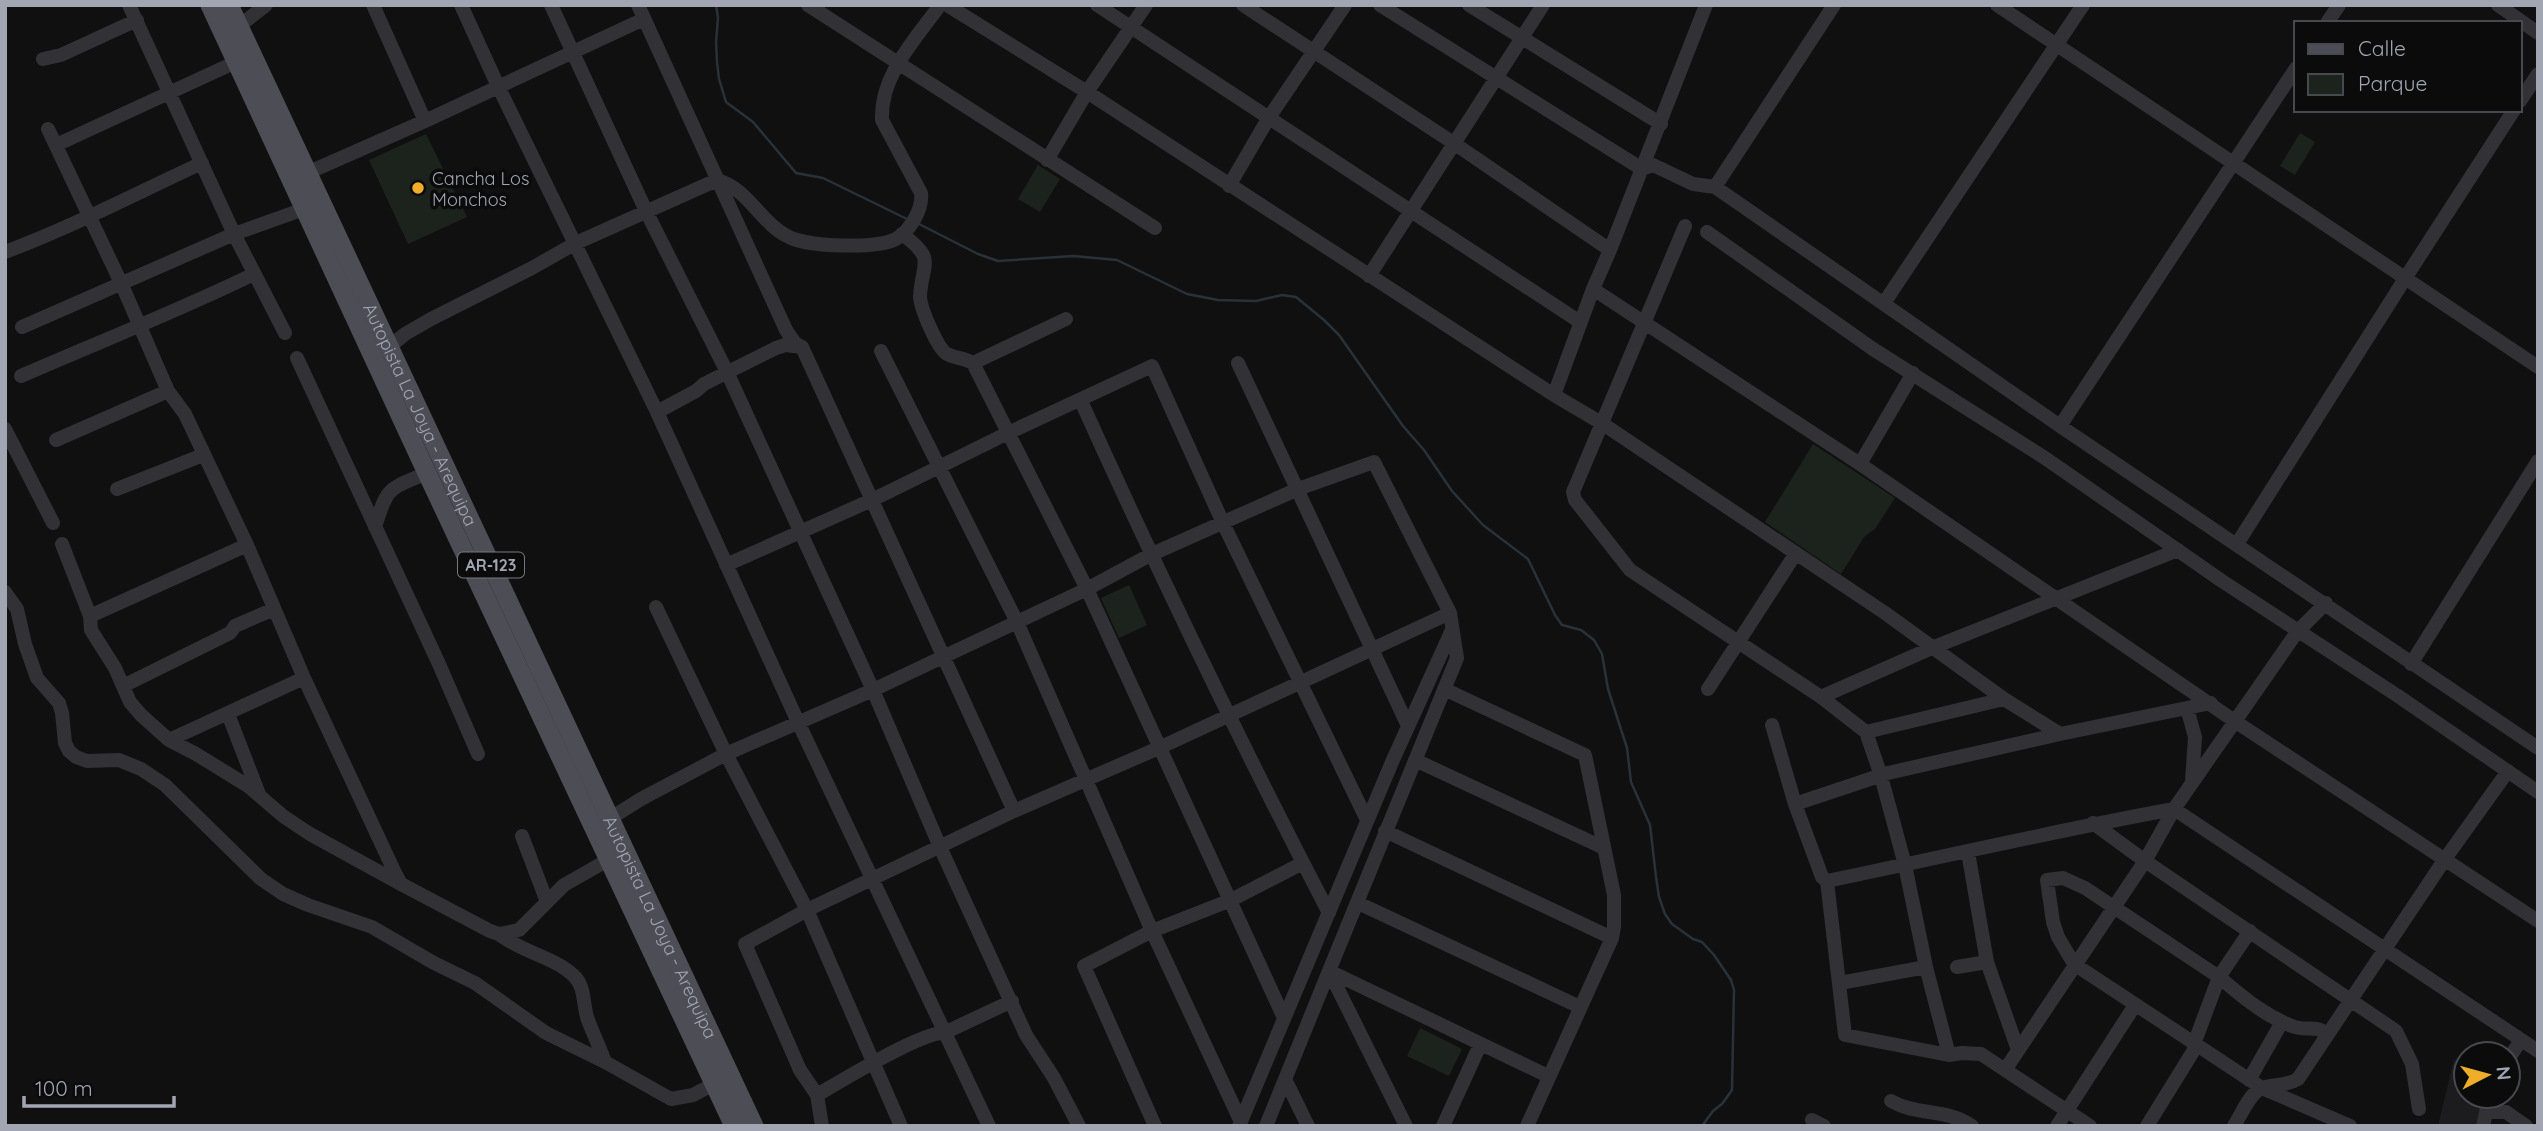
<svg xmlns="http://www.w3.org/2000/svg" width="2543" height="1131" viewBox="0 0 2543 1131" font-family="Quicksand,sans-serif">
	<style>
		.built { fill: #1c1c1e }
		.green { fill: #1c231d }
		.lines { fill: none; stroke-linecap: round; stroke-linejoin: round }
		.stream { stroke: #293239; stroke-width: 2.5 }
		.minor { stroke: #313136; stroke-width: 14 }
		.major { stroke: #4d4e55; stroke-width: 19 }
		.poi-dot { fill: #efae29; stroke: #0b0b0c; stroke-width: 2.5 }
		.labels { text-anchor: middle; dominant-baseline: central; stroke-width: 7; stroke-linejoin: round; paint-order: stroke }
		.shield { fill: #0b0b0c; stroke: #747880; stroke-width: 2 }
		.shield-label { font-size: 16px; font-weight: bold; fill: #a1a6b2 }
		.poi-label { font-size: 18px; fill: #a1a6b2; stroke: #0b0b0c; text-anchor: start }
		.street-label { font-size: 18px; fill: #a1a6b2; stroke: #0b0b0c }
	</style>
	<rect width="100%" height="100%" fill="#101011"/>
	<!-- built -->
	<path class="built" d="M2454,1059L2466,1067V1096H2484L2477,1126H2438Z"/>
	<!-- green -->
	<path class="green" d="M2300,133L2315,142L2295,175L2280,166Z
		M426,134L467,217L408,244L369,160Z
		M1038,165L1060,179L1040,212L1018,199Z
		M1813,444L1895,498L1875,529L1864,537L1841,574L1765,522Z
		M1129,585L1147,625L1119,638L1101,598Z
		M1420,1028L1462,1049L1449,1076L1407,1056Z"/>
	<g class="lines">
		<!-- stream -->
		<path class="stream" d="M716,5L718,18L716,42L717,62L719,79L726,102L753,122L796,173L823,178L907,219
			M917,223L978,254L998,261L1073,256L1117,260L1187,294L1218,300L1256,301L1282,295L1296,297L1324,320L1339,335L1403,426L1424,450L1452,491L1483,525L1528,559L1555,615L1562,625L1581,630L1594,640L1602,654L1608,689L1627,748L1631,782L1650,825L1656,877L1659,897L1665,914L1672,924L1693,939L1702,942L1714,955L1731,980L1734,990L1732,1090L1722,1104L1713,1111L1702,1126"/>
		<!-- minor -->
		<path class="minor" d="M129,5L234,234L285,333
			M373,5L425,121
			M461,5L498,86L657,412L798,722L989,1126
			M551,5L646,211L727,372L873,690L940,847L1026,1035L1054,1078L1079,1126
			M638,5L786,330L795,343L802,347L1014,811
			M808,5L1155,228
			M947,5L1087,92L1554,395L1603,424L1885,613L2004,699L2060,734
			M1097,5L1580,322
			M1243,5L1455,144L1610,250
			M1380,5L1642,169L1653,165L1693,184L1715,187L2060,426L2538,748
			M1469,5L1661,124
			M1997,5L2538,367
			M2498,5L2538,33
			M2327,23L2339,5
			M238,27L266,5
			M43,59L61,55L137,20
			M2520,101L2538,74
			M48,129L122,285L168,391L185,414L247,545L304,678L396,875L401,884L490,931L499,934L519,930L564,885L608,860
			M56,145L236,62
			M1047,160L1087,92L1146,5
			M307,173L425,121L644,19
			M1229,186L1268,119L1345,5
			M1715,187L1834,5
			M1685,226L1573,492L1575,500L1630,570L1821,697L1866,732L1881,776L1905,865L1926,967L1949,1055
			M1707,232L1873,349L2045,458L2222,581L2398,696L2538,792
			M902,234C937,260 922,262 920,296C920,307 937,348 947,354C955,358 964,358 973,363L1087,589L1284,1018
			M5,252C72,227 137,193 202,163
			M1369,276L1543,5
			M1593,289L1860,464L2236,722L2538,921
			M1884,303L2083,5
			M22,327L234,234L304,209
			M388,348L405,334L431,319L532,268L576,243L717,180C748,188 761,224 789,237C808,247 877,249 896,239C910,231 923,209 921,193L882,120C880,75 915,40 940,5
			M881,351L1017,622L1152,931L1241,1122
			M297,358L439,664L478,754
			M973,363L1066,319
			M1238,363L1408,726
			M21,376C99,342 178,311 254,274
			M1554,395L1593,289L1610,250L1706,5
			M1081,401C1159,574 1241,744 1329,913
			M657,412L696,391L704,384L776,348L785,345L802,347
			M2060,426L2296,68
			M5,429L53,523
			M56,440L168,391
			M1860,464L1913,373
			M117,489L203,455
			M375,527C388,485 388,490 427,473
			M62,544L90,616L91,630L115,668L130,702L141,715L169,740L196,754L248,786L283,816L310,834L401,884
			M2237,544L2406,277L2514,110
			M726,565L872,500L1008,433L1152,366L1223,523L1367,820
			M5,592L17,609L25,644L37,678L59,703L62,713L65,743L69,751L76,757L87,761L119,760L141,769L165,785L261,879L283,894L308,905L372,927L434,963L475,983L546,1033L605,1062
			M656,607L726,754L807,910L901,1126
			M90,616L247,545
			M2411,664L2538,461
			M123,686L230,633L235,626L274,609
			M1444,689L1585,755L1614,895V927L1612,938L1527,1126
			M1708,689L1796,553
			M1821,697L1934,647L2178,550
			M2187,708L2195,737L2192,781
			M228,714L259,794
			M1772,725L1795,804L1822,877L1827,881L1845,1035L1949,1055L1962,1053L1981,1054L2090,1126
			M1866,732L2004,699
			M169,740L304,678
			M1415,760L1604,848
			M1795,804L1888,773L2060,734L2211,703
			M611,818L641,799L726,754L873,690L1087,589L1150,555L1298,489L1374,462L1450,613L1457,658L1329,971L1406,1126
			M2093,823L2145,861L2396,1031L2412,1064L2419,1109
			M1385,831L1612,938
			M522,836L547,902
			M1968,852L1987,962L2018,1050
			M1827,881C1943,857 2058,830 2174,809L2538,1051
			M1358,903L1580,1007
			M2250,931L2219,977C2242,996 2263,1015 2292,1026C2307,1032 2314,1024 2328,1034
			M499,934C521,952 555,957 574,976C585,986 583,1004 587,1017C592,1032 600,1047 605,1062L671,1099L693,1095L714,1084
			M1957,967L1987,962
			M1840,983L1926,967
			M2508,1060L2521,1040
			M2005,1070L2145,861L2174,809L2297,632L2326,603
			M1285,1079L1308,1126
			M2249,1080L2282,1022
			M817,1095C841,1081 921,1032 944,1033L1012,1001
			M1891,1101C1917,1116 1946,1108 1972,1126
			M2486,1112H2506L2526,1126
			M1812,1120L1824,1126
			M822,1126L817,1095L800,1070L745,944L807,910L1014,811L1161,747L1450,613
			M1155,1126L1084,966L1152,931L1231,900L1303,863
			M1239,1126L1392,762L1452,630
			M1266,1126L1329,971L1548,1076
			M1443,1126L1480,1045
			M2057,1126L2135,1005
			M2147,1126L2194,1050V1044L2219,977L2085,888L2063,878L2047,880L2053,922L2058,937L2074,964L2262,1088L2350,1126
			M2234,1126C2241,1115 2249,1095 2260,1089C2272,1083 2283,1088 2298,1079L2445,859L2508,771
			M2483,1126L2490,1096"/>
		<!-- major -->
		<g class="major">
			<path d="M210,5L427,473L734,1126"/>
			<path id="s1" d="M229,5L754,1126"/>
		</g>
	</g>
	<!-- markers -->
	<circle class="poi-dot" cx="418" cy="188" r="7"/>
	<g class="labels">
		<!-- shield labels -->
		<rect class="shield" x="458" y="552.5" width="66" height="25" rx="5"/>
		<g class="shield-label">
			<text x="491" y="565">AR-123</text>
		</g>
		<!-- poi labels -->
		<g class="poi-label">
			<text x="432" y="178">Cancha Los<tspan x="432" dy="21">Monchos</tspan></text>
		</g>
		<!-- street labels -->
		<g class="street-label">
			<text stroke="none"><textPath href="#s1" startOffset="452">Autopista La Joya - Arequipa</textPath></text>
			<text stroke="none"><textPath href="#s1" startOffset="1018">Autopista La Joya - Arequipa</textPath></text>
		</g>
	</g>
	<!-- border -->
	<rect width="2543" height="1131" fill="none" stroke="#a1a6b2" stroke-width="14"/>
	<!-- legend -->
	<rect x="2294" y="21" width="228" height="91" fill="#0b0b0c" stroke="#47494e" stroke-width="2"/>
	<rect x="2308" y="44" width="35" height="10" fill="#4d4e55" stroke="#47494e" stroke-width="2"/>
	<text x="2358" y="56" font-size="21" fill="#a1a6b2">Calle</text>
	<rect x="2308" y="74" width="35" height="21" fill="#1c231d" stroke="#47494e" stroke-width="2"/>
	<text x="2358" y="91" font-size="21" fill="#a1a6b2">Parque</text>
	<!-- north arrow -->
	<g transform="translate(2487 1075) rotate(84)"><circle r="33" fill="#0b0b0c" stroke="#47494e" stroke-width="2"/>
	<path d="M0-5L12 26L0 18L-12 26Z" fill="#efae29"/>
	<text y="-10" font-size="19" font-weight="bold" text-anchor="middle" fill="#a1a6b2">N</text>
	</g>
	<!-- scale -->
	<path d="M24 1096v10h150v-10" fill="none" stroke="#a1a6b2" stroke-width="3.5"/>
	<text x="35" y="1096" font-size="21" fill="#a1a6b2" stroke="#0b0b0c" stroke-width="5" paint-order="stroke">100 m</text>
</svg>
